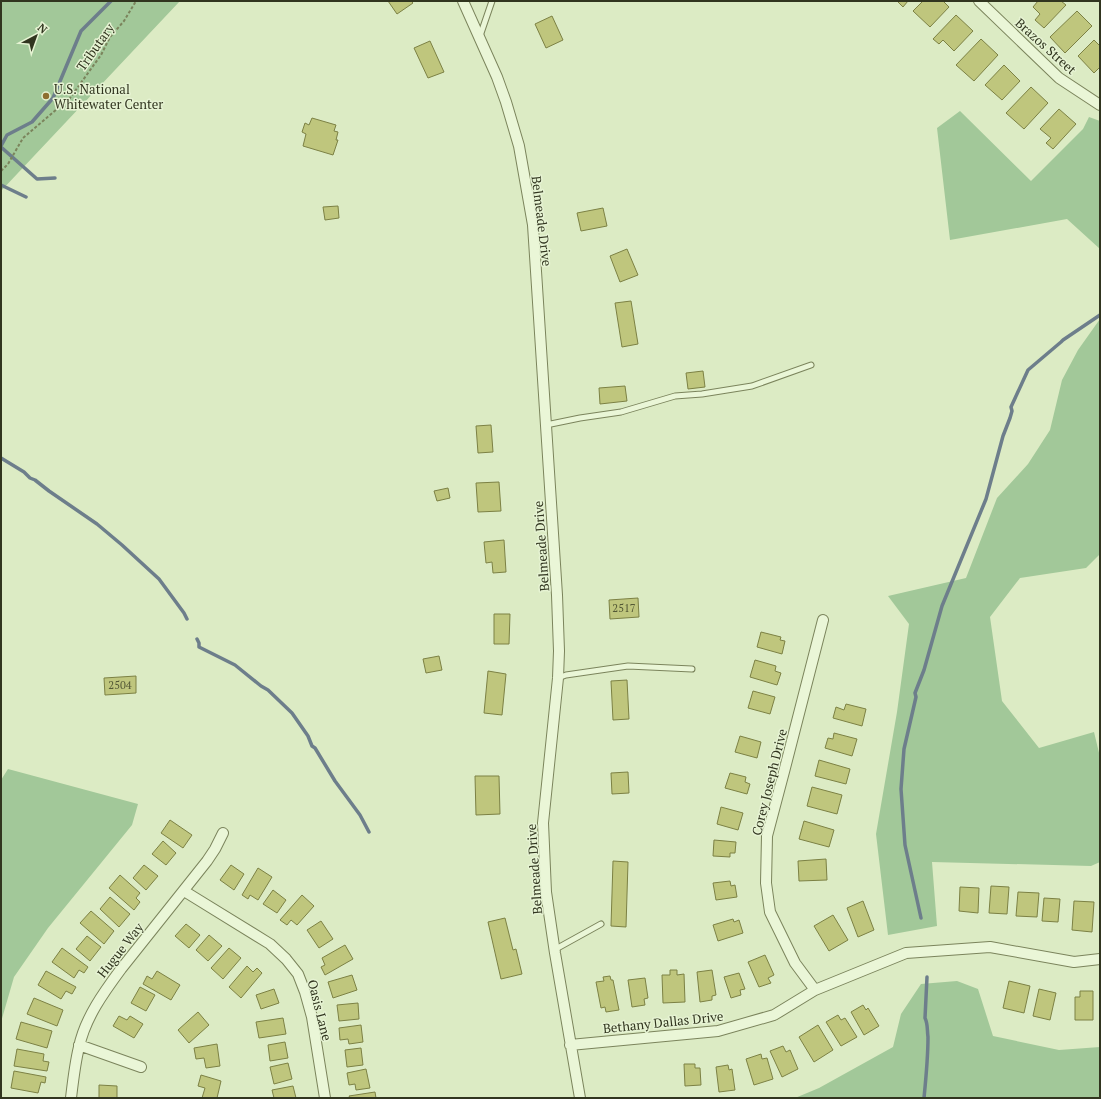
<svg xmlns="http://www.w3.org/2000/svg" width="1101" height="1099" viewBox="0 0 1101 1099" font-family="'PT Serif',serif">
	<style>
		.green { fill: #a2c899 }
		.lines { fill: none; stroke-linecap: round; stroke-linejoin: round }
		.stream { stroke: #6d7e8b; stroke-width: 3.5 }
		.building { fill: #bfc67d; stroke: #7c8144 }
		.lane-casing { stroke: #7b845c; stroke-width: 7 }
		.street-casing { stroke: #7b845c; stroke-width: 12 }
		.path { stroke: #7b845c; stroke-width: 2; stroke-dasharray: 3 2; stroke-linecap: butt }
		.lane { stroke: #eaf6d7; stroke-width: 5 }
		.street { stroke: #eaf6d7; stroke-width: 10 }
		.poi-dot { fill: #8e6f30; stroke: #e6f3d3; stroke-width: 1.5 }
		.labels { text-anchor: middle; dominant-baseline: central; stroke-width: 3; stroke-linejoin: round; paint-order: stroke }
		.number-label { font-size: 11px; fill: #545936 }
		.street-label { font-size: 13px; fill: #31351f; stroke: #e6f3d3 }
		.poi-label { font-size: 13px; fill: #31351f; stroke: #e6f3d3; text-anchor: start }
	</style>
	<rect width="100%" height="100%" fill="#dcebc4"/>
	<!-- green -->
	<path class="green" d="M1,1H180L1,191Z
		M960,111L1031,181L1083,129L1089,117L1100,121V249L1067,219L950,240L937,128Z
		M1100,319V554L1086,568L1020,578L990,617L1002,701L1039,748L1094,732L1100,757V862L1091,866L932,862L937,926L888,935L876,834L897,712L909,624L888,596L966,578L997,498L1028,464L1050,430L1062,380L1078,350Z
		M8,769L138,804L132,825L48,928L14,977L1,1022V780Z
		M957,981L978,989L993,1036L1059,1050L1100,1047V1098H795L819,1088L893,1047L901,1014L921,984Z"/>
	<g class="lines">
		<!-- stream -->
		<path class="stream" d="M1,146L7,135L32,122L53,98L81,31L111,1
			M1,147L37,179L55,178
			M1,185L26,197
			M1,458L24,472L30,478L35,480L49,491L97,524L122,545L159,579L184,613L187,619
			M197,639L199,643V647L235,665L261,686L268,690L292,713L308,736L312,746L315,748L335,781L360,815L369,832
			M921,918L905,845L901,789L904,749L916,697L915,693L924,670L942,606L986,499L1003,436L1010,418L1012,411L1011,407L1028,370L1061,342L1063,340L1100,315
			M924,1098C926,1078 928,1057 928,1037C927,1030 928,1024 925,1018L927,977"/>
	</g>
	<!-- building -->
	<path class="building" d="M388,1H411L413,3L397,14Z
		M897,1H908L903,7Z
		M923,1H943L949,7L930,27L913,11Z
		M1038,1H1061L1066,5L1044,28L1035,20L1040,14L1033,7Z
		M1077,11L1092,26L1065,53L1050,37Z
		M956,15L973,31L954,51L943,40L939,44L933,39Z
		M552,16L563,40L546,48L535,24Z
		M981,39L998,55L974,81L956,65Z
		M1094,40L1100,46V67L1094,73L1078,56Z
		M430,41L444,72L428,78L414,48Z
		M1004,65L1020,81L1002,100L985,85Z
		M1031,87L1048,103L1024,129L1006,113Z
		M1059,109L1076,124L1053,149L1046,143L1051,138L1040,129Z
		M312,118L336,125L334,131L338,132L336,140H338L333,155L303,146L306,134L302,132L305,123L309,125Z
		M338,206L339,218L325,220L323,207Z
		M603,208L607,226L581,231L577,213Z
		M627,249L638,275L620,282L610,256Z
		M631,301L638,344L622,347L615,303Z
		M703,371L705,387L688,389L686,373Z
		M625,386L627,401L600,404L599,388Z
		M491,425L493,452L478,453L476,426Z
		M499,482L501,511L478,512L476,483Z
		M448,488L450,498L437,501L434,491Z
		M504,540L506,572L493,573L492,562L486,563L484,542Z
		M638,598L639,617L610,619L609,600Z
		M494,614H510L509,644H494Z
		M761,632L781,637L780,640L785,641L782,654L757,647Z
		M439,656L442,670L426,673L423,659Z
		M755,660L776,666L775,671L781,673L777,685L750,677Z
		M488,671L506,674L502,715L484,713Z
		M136,676V693L105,695L104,678Z
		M627,680L629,719L613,720L611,681Z
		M753,691L775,697L770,714L748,708Z
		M846,704L866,709L862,726L833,718L836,707L844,710Z
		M834,733L857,739L852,756L825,748L828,738L833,739Z
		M740,736L761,742L757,758L735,752Z
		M819,760L850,769L846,784L815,776Z
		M628,772L629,793L612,794L611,773Z
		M730,773L746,777L745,782L750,784L747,794L725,788Z
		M475,776H499L500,814L476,815Z
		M812,787L842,795L837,814L807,806Z
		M721,807L743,813L738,830L717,824Z
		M170,820L192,835L183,848L161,833Z
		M804,821L834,830L829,847L799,839Z
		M714,840L736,842L735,853H730V857L713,856Z
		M163,841L176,853L166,865L152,854Z
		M826,859L827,880L799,881L798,861Z
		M613,861L628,862L626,927L611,926Z
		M144,865L158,876L146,890L133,878Z
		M231,865L244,874L234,890L220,880Z
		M258,868L272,877L258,900L250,895L248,899L242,895Z
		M120,875L140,893L136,898L140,902L134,910L109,888Z
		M730,881L731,886L735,885L737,897L716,900L713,883Z
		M991,886L1009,887L1007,914L989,913Z
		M960,887L979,888L978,913L959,911Z
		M273,890L286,900L277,913L263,904Z
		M1018,892L1039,893L1037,917L1016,916Z
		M302,895L314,906L297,925L291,920L287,925L280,920Z
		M110,897L130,914L119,927L100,909Z
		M1044,898L1060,899L1058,922L1042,921Z
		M863,901L874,930L858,937L847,908Z
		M1074,901L1094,902L1092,932L1072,930Z
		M91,911L114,931L104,944L80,923Z
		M833,915L848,940L829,951L814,926Z
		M505,918L513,950L516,949L522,974L501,979L488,922Z
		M733,919L734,922L739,920L743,933L718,941L713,925Z
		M321,921L333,939L319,948L307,930Z
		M186,924L200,935L189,948L175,936Z
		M209,935L222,946L208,961L196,950Z
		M87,936L101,947L90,961L76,949Z
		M345,945L353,959L325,975L321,967L325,965L322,958Z
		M62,948L88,967L84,973L79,970L74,978L52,962Z
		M229,948L241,958L223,979L211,968Z
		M765,955L774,975L768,978L771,983L759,987L748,962Z
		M247,966L253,972L257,968L262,973L241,998L229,987Z
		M670,970H677V975L684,974L685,1002L663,1003L662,975H670Z
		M712,970L716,995L712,996V1000L700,1002L697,972Z
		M46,971L76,987L72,994L66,991L61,999L38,985Z
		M157,971L180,985L171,1000L143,984L147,976L152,979Z
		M739,973L745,989L740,990L741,995L731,998L724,977Z
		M352,975L357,990L333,998L328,982Z
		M610,976L611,980H613L619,1010L606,1012L605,1007L601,1008L596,982L604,981L603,977Z
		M645,978L648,998L644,999L645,1005L632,1007L628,980Z
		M1009,981L1030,986L1024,1013L1003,1008Z
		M140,987L155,995L146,1011L131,1003Z
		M274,989L279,1003L261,1009L256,995Z
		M1039,989L1056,993L1050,1020L1033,1016Z
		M1080,991H1093V1020H1075V997H1080Z
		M34,998L63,1010L57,1026L27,1014Z
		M358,1003L359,1019L339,1021L337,1005Z
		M863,1005L866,1010L868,1008L879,1026L864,1035L851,1012Z
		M198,1012L209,1025L189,1043L178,1030Z
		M838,1015L841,1020L845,1018L857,1037L841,1046L826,1022Z
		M119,1016L127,1020L130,1016L143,1024L134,1038L113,1026Z
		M283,1018L286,1034L259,1038L256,1022Z
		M21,1022L52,1031L47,1048L16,1039Z
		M361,1025L363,1042L349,1044L348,1039L340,1040L339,1028Z
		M818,1025L833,1050L814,1062L799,1037Z
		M285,1042L288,1058L270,1061L268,1045Z
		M217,1044L220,1066L206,1068L204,1058L196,1059L194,1048Z
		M783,1046L786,1052L790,1050L798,1069L782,1077L770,1051Z
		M361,1048L363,1065L347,1067L345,1050Z
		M17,1049L44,1054L43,1061L49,1062L47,1071L14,1066Z
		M761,1054L762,1059L767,1058L773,1079L754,1085L746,1059Z
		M288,1063L292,1079L274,1084L270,1067Z
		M684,1064H695V1068H700L701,1085L685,1086Z
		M728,1065L729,1070L732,1069L735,1090L719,1092L716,1067Z
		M366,1069L370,1088L356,1090L355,1084L349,1085L347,1073Z
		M14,1071L46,1077L45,1083L41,1082L38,1093L11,1088Z
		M201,1075L221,1081L217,1098H202L205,1088L198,1086Z
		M99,1085L117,1086V1098H99Z
		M293,1086L296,1098H274L272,1090Z
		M375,1092L376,1098H350L349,1096Z"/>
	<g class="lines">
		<!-- lane casing -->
		<g class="lane-casing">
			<path id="lane" d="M480,36L492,1
				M546,425L580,418L621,412L675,396L702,394L752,386L811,365
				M558,678L566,675L628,666L692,669
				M554,950L601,924"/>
		</g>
		<!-- street casing -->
		<g class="street-casing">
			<path id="street" d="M463,1L497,77L506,102L519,146L533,225L557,595L559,651L558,678L543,823L546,892L555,953L580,1098
				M979,1L1059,78L1100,105
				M184,891L270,944L286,959L298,974L305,992L312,1017L325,1098
				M815,990L795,963L770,912L766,883L767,836L785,768L823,620
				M79,1045L141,1067
				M570,1045L718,1031L774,1015L815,990L906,953L990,947L1074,962L1100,959
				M71,1098C73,1081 75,1063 79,1047C85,1018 104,992 121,969L207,861L215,849L223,833"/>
		</g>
		<!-- path -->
		<path class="path" d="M1,171L8,164L23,138L70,98L101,55L110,37L124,21L136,1"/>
		<!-- lane -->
		<use href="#lane" class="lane"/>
		<!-- street -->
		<use href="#street" class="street"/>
	</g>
	<!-- markers -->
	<circle class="poi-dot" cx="46" cy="96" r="4"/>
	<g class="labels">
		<!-- number labels -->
		<g class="number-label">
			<text x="624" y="608">2517</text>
			<text x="120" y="685">2504</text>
		</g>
		<!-- street labels -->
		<g class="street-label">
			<text transform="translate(1046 46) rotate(42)">Brazos Street</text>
			<text transform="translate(95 47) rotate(-55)">Tributary</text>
			<text transform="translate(542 221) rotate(83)">Belmeade Drive</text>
			<text transform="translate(541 546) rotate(-94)">Belmeade Drive</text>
			<text transform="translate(769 782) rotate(-76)">Corey Joseph Drive</text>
			<text transform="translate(534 869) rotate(-94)">Belmeade Drive</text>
			<text transform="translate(120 950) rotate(-52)">Hugue Way</text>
			<text transform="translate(320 1010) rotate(76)">Oasis Lane</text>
			<text transform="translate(663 1022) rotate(-6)">Bethany Dallas Drive</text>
		</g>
		<!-- poi labels -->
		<g class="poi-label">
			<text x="54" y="89">U.S. National<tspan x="54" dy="15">Whitewater Center</tspan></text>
		</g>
	</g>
	<!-- border -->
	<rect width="1101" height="1099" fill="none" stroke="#31351f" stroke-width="4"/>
	<!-- north arrow -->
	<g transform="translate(36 36) rotate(41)" stroke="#e6f3d3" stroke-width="3" paint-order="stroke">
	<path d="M0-3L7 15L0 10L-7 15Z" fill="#31351f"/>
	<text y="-6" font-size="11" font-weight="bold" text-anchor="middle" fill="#31351f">N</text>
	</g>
</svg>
